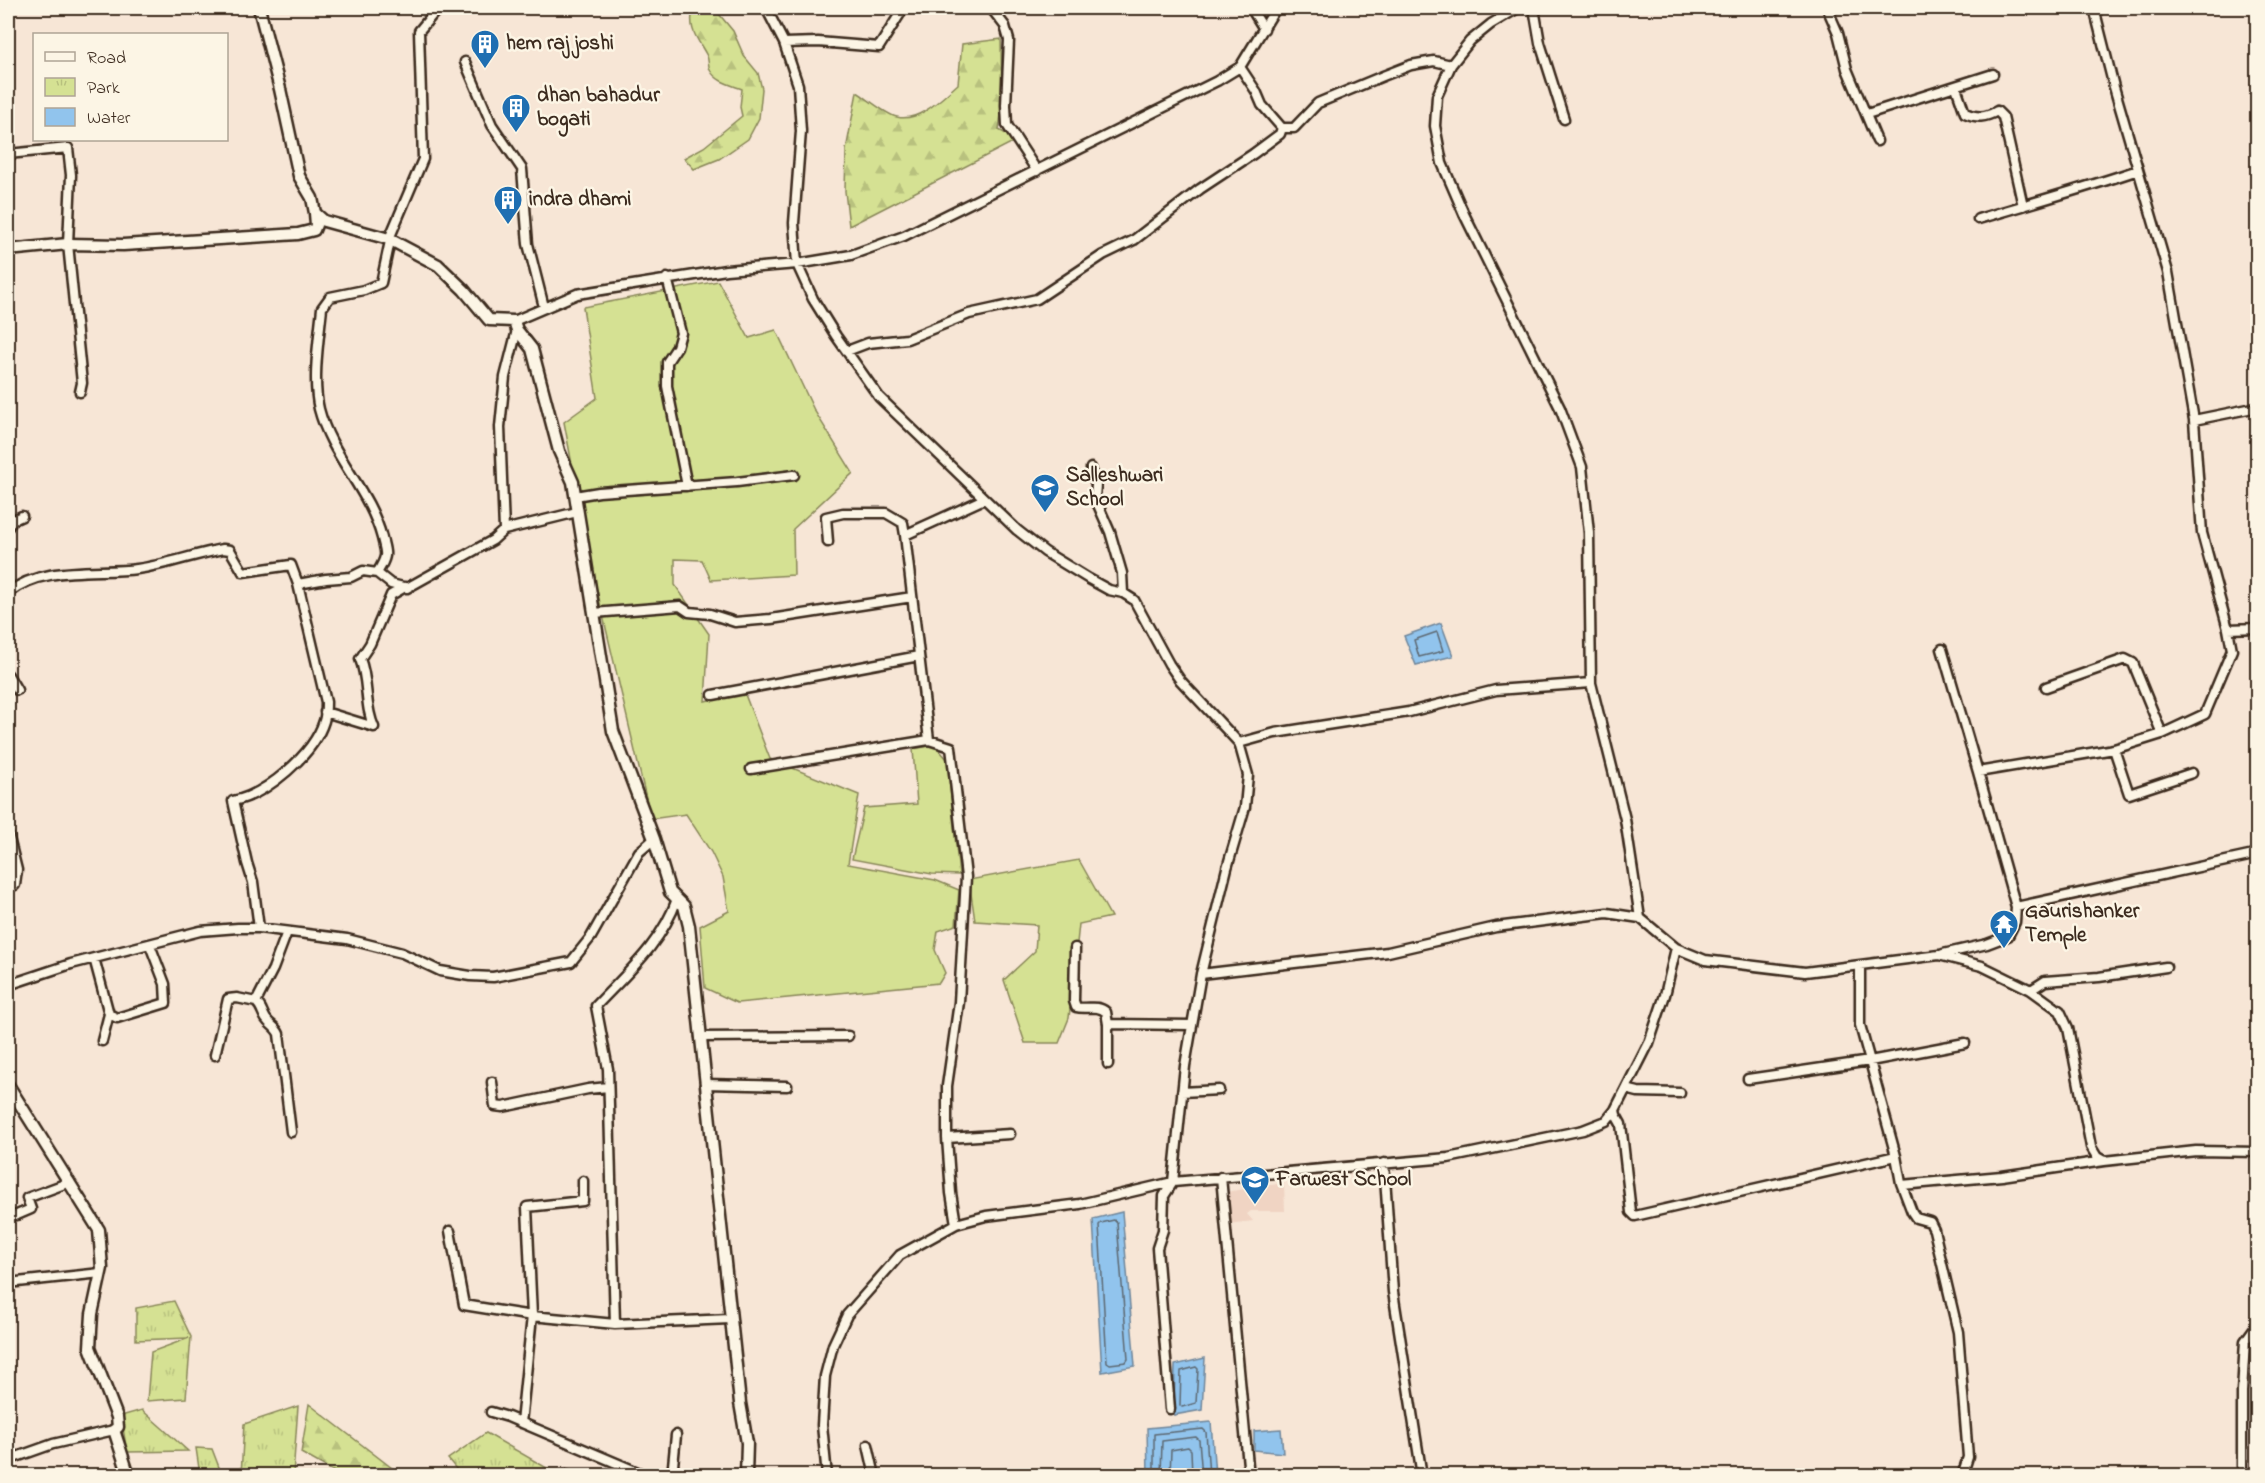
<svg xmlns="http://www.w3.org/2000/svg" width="2265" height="1483" viewBox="0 0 2265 1483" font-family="'Indie Flower',sans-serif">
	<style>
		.built { fill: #f0d4c3 }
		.grass { fill: #d5e193; stroke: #888658; stroke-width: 1.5 }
		.forest { fill: url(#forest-firs); stroke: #888658; stroke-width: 1.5 }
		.park { fill: url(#park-tufts); stroke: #888658; stroke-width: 1.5 }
		.water { fill: #91c4ed; stroke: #6f869a; stroke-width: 1.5 }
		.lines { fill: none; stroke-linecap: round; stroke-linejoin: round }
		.shore { stroke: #5d6871; stroke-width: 1.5 }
		.minor-casing { stroke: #3b2a1e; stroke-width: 13 }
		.tertiary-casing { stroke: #3b2a1e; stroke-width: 15 }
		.minor { stroke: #fcf5e5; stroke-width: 8 }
		.tertiary { stroke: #fcf5e5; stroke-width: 10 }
		.labels { text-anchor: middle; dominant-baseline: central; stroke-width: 5; stroke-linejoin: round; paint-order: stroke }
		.poi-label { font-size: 21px; font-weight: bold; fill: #3b2a1e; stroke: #fcf5e5; text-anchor: start }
	</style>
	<defs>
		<pattern id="forest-firs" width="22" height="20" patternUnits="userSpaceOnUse" patternTransform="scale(1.5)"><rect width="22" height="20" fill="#d5e193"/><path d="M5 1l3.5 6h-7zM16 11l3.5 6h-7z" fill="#b8c17e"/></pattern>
		<pattern id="park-tufts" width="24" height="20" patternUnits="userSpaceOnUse" patternTransform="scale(1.5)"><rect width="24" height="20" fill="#d5e193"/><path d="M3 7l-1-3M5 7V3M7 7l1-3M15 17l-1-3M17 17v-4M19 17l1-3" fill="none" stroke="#b8c17e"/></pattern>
	</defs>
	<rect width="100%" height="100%" fill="#f7e6d6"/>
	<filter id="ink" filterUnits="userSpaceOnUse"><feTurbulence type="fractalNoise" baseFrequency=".0167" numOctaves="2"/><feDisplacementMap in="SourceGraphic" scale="12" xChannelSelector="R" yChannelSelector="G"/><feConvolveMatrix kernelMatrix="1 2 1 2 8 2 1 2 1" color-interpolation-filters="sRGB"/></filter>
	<g filter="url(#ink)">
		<!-- built -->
		<path class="built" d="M1284,1183L1285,1211H1251L1247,1214L1253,1221L1228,1224L1225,1192Z"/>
		<!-- grass -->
		<path class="grass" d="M718,281L749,338L776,330L814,410L853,473L793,529L794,575L711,580L702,560L675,559V585L709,634L705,701L744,692L770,759L859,795L848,864L935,880L959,890L956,925L938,931L935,950L945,973L939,983L737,1003L705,988L700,926L729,911L723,877L711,852L686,814L651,819L591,565L564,422L597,398L583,307Z
			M935,745L947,759L959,875L932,874L852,859L864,808L917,804L913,749Z
			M1079,860L1111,917L1079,924L1069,1018L1059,1043H1025L1004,980L1035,951L1037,925L975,921L969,880Z"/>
		<!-- forest -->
		<path class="forest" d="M693,8H714L733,31L744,56L758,73L762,89L759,118L748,139L719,159L694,169L684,158L704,147L742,116L740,107L742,89C732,85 716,82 710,70C708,66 709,61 707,56C697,37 688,31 693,8Z
			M1001,39L1002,106L999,130L1017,140L849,226L845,191L846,150L857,92C867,98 886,115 897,117C919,123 943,97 958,84L962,44Z
			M309,1404L401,1475H340L301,1453Z"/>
		<!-- park -->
		<path class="park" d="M174,1301L191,1337L186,1398L147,1401L151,1352L189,1338L136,1340V1308Z
			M298,1406L293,1475H241L244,1424Z
			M142,1410L188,1451L127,1452L121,1416Z
			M486,1433L559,1475H461L448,1459Z
			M196,1448L212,1449L222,1475H200Z"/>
		<!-- water -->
		<path class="water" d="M1441,623L1453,656L1416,665L1404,636Z
			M1122,1212L1135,1366L1102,1372L1093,1219Z
			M1205,1358L1202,1410L1174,1415L1175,1365Z
			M1211,1422L1215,1475H1148L1147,1428Z
			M1281,1429L1283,1453L1254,1450V1431Z"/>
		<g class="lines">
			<!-- shore -->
			<path class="shore" d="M1437,632L1443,651L1419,657L1414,640Z
				M1114,1220L1117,1223L1128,1359L1126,1362L1110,1364L1107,1362L1099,1225L1101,1223Z
				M1196,1367L1198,1369L1196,1403L1182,1407L1180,1405L1181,1371Z
				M1154,1476V1434L1203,1429L1206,1432L1209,1476
				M1161,1476L1162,1441L1196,1437L1199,1440L1202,1476
				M1170,1476L1171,1450L1188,1447L1191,1450L1192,1476"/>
			<!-- minor casing -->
			<g class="minor-casing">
				<path id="minor" d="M766,8L784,43L798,85L801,131L794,223L797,264L813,299L836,336L879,397L1017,530L1045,552L1089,579L1109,590L1123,593L1134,600L1169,664L1180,680L1239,743L1248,775L1245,807L1227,868L1201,974L1185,1066L1173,1182L1164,1196L1163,1230L1157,1248L1170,1409
					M991,8L1005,26L1009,40L1006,105L1007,125L1037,171
					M1251,8L1264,29
					M1518,8L1491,24L1470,41L1451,65L1437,96L1435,126L1442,163L1464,214L1560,408L1582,467L1589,533L1591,683L1625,819L1640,918L1676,948L1705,960L1805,972L1939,955L1982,966L2031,990L2060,1011L2068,1028L2091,1147L2097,1157L2104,1161L2196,1151L2258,1152
					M1534,8L1540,43L1564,119
					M1827,8L1838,33L1847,69L1877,141
					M784,43L818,42L879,47L903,9
					M465,62L492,125L522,169L528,244L544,307
					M1956,87L1965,113C1977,118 1985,118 1997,111L2003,117L2023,206
					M1867,114L1993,74
					M1282,128H1294L1318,103L1383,76L1411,65L1434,61L1451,65
					M8,154L68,148L71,175L68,244L82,383L80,392
					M1978,219C2032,203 2085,188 2138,170
					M389,239L423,159L419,31L434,13L443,8
					M667,278L681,333L677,347L667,362V386L687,486
					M514,321L577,294L726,270L797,264L851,255L904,236L1217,81L1240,67L1276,8
					M847,351L868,343L907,339L969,314L1037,299L1103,255L1134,240L1200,189L1253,154L1280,134L1282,128L1262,105L1256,91L1240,67
					M2194,420L2258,407
					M1091,468L1096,485L1095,498L1110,532L1122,573L1123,593
					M575,496L599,492L737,482L794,475
					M8,527L13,520L22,516
					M504,530L500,427L505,377L517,330
					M828,542L826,517L843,513H886L903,523L905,535
					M377,573C380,568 384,562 385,556C386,551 383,543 382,538C370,491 331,456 319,409C312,380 319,338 322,308L330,297L364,290L381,283L390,241
					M8,593C42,565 96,574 137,569C166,565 195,554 223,549L230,550L243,572L291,565L298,584L326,579L351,577L363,571L377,573L391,584L407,588L493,540L504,530L577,512
					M594,613L680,606L689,612L710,614L735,622L771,619L912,597
					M2228,629L2258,628
					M1942,649L1978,772
					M8,675L17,690
					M2046,687L2125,659L2133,663L2162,734
					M713,695L919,656
					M325,712L374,727C364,706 369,681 360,659L370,644L391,595L405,587
					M1239,743L1275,733L1409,712L1496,690L1591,683
					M2114,749L2129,794L2192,773
					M751,769L929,740
					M8,834L17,870L15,885
					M677,899C662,943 627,973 596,1006L608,1069L615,1324L730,1319
					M2016,907L1978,772L2114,749L2162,734L2205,714L2232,650L2228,629L2202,533L2194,420L2168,272L2114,87L2094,8
					M259,928L253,882L247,863L233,801C266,795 314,754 324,721C326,715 326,708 326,702L298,584
					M287,932L273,969L256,1002C262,1007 262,1013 266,1019C270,1025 276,1027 279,1034L291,1132
					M1075,948L1074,1001L1076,1007C1086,1010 1097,1004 1106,1012L1108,1024V1064
					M1943,954L1987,944L2008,936L2015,922L2016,907L2258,854
					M94,958L109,1014L102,1041
					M1860,966V1025L1896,1156L1901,1183L1912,1212L1916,1218L1930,1222L1934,1230L1958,1332L1968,1457L1962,1476
					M1201,974L1388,952L1496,927L1607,913L1640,918
					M8,985L71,964L200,931L238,928H259L347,939L402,953L440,971L470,976L493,977L571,962L591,937L639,852L654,839
					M2031,990L2045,981L2099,977L2166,967
					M109,1014L117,1018L166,1003L165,984L150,945
					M1108,1024L1192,1025
					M700,1037L848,1036
					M215,1055L228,999L237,998L256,1002
					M1748,1079L1870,1061L1965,1043
					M492,1082L495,1106L503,1107L588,1089L608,1087
					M705,1084L787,1086
					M1626,1089L1638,1092L1680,1093
					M1182,1092L1219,1090
					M1615,1110L1616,1115L1621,1124L1631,1212L1635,1216L1896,1156
					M947,1138L1010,1134
					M1384,1163L1393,1292L1422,1476
					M1221,1177L1249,1476
					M1902,1185L2002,1176L2104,1161
					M8,1217L17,1215L31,1209L27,1198L70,1182
					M956,1224L951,1193L947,1138V1086L959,1002L966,877L951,747L929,740L905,535L984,499
					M450,1231L464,1305L532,1316L615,1324
					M8,1283L101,1273
					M491,1412L508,1417L647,1476
					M521,1423L532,1316L527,1207L583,1201V1181
					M868,1445L875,1476
					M8,1460L53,1444L114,1430
					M566,1475L567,1476
					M672,1476L676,1435
					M827,1476L822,1425L825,1376L833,1345L847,1315L900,1255L956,1224L986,1216L1080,1204L1173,1182L1448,1158L1583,1130L1606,1121L1615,1110L1649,1043L1665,995L1676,948
					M2242,1476V1392L2245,1341L2258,1323"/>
			</g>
			<!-- tertiary casing -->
			<g class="tertiary-casing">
				<path id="tertiary" d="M259,8L280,89L299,176L312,198L315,213L324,221L389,239L438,265L464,290L489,320L514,321L517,330L532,349L559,451L573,482L613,731L654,839L670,892L684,906L689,926L740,1403L747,1443L746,1476
					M8,250L68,244L123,245L298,234L314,230L316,225L315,213
					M8,1085L99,1230L102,1268L92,1314L90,1347L117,1417L118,1427L114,1430L129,1476"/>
			</g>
			<!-- minor -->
			<use href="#minor" class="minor"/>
			<!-- tertiary -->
			<use href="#tertiary" class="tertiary"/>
		</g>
	</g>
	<!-- icons -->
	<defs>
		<g id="building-pin" transform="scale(1.5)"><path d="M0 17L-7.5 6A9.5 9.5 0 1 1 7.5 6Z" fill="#1f6fb2" stroke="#fcf5e5"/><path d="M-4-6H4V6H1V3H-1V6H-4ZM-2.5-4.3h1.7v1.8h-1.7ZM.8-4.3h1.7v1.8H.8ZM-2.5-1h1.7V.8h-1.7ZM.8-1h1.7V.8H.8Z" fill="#fff"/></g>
		<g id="school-pin" transform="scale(1.5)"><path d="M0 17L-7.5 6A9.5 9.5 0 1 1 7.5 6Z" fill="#1f6fb2" stroke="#fcf5e5"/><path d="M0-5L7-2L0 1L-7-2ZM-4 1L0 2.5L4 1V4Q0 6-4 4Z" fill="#fff"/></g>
		<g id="temple-pin" transform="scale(1.5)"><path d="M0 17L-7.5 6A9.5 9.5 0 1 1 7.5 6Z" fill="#1f6fb2" stroke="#fcf5e5"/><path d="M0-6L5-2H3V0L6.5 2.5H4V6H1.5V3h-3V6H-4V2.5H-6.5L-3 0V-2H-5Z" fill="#fff"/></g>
	</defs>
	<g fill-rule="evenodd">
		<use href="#building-pin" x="485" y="44"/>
		<use href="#building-pin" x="516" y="108"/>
		<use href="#building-pin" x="508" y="200"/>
		<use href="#school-pin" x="1045" y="488"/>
		<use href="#temple-pin" x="2004" y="924"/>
		<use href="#school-pin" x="1255" y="1180"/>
	</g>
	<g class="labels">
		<!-- poi labels -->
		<g class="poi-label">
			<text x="506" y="44">hem raj joshi</text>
			<text x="537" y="96">dhan bahadur<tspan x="537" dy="24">bogati</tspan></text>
			<text x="529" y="200">indra dhami</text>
			<text x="1066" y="476">Salleshwari<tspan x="1066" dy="24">School</tspan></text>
			<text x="2025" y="912">Gaurishanker<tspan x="2025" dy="24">Temple</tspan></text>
			<text x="1276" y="1180">Farwest School</text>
		</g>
	</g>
	<!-- margin -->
	<rect width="2265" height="1483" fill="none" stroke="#fcf5e5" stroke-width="30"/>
	<rect x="15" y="15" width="2235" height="1453" fill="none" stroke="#3b2a1e" stroke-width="2" filter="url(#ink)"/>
	<!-- legend -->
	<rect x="33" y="33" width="195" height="108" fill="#fcf5e5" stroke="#afa495" stroke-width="1.5"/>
	<rect x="45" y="52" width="30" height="9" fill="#fcf5e5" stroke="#afa495" stroke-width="1.5"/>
	<text x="87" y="63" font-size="18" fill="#3b2a1e">Road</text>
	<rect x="45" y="78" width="30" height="18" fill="url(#park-tufts)" stroke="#afa495" stroke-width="1.5"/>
	<text x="87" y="93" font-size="18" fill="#3b2a1e">Park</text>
	<rect x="45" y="108" width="30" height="18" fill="#91c4ed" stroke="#afa495" stroke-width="1.5"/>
	<text x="87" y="123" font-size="18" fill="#3b2a1e">Water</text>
</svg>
